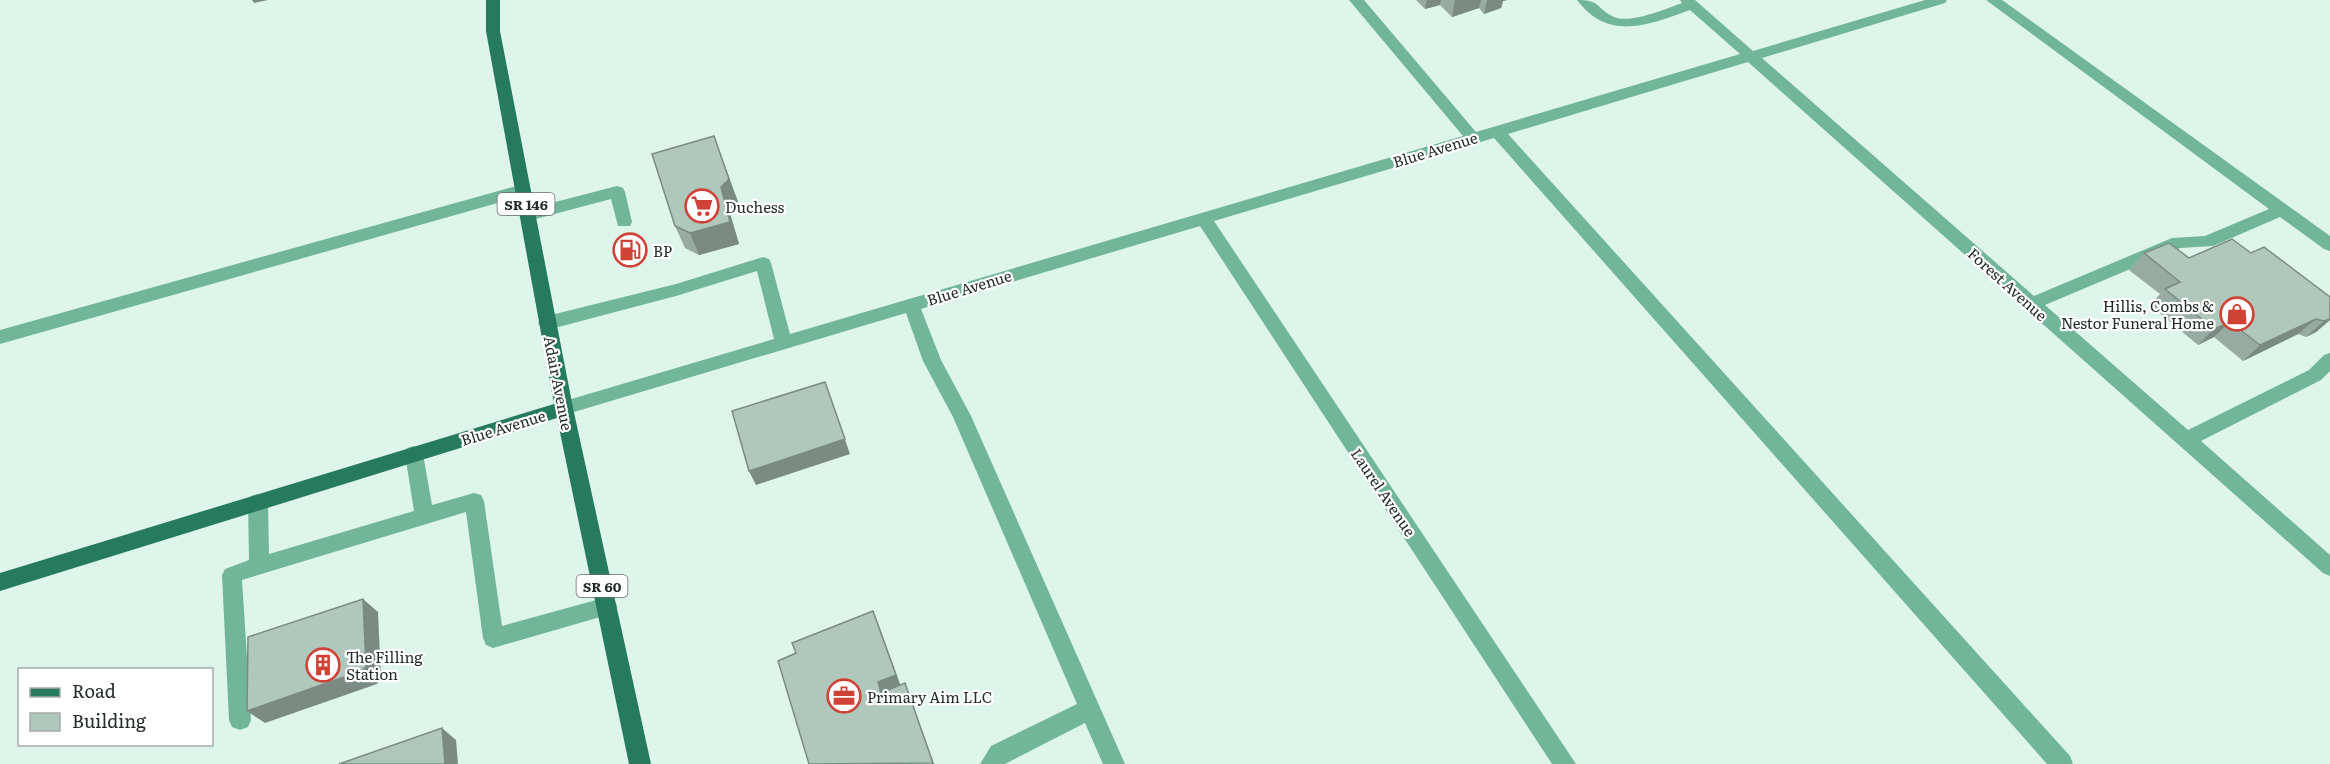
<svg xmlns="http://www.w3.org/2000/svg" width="2330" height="764" viewBox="0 0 2330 764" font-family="Literata,serif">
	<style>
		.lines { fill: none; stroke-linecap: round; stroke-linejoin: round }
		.minor { fill: #72b69a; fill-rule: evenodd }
		.major { fill: #267a5d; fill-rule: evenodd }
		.wall { fill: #97aba2 }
		.shaded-wall { fill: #7b8b84 }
		.building { fill: #b0c7bc; stroke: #7b8b84; stroke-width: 1.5 }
		.labels { text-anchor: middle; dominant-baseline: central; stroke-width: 4.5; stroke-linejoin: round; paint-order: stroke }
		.shield { fill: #fff; stroke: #656b68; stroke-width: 1.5 }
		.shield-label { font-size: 14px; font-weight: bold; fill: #232c28 }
		.street-label { font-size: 15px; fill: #232c28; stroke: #fff }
		.poi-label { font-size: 15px; fill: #232c28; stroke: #fff; text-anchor: start }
	</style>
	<rect width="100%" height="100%" fill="#ddf5ea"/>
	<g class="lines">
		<!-- minor -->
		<path class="minor" d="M1349,0H1364L1476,132L1740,54L1690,10C1648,25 1609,42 1577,0C1602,0 1595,8 1614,17C1630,24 1666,9 1682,3L1680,0H1695L1753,51L1925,0H1947L1945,3L1762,58L2034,296L2172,238L2205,236L2269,209L1986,0H2002L2330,236V251L2324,249L2280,217L2213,246L2180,248L2045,305L2188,430L2309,370L2324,355L2330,353V371L2321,380L2201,441L2330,555V576L2323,573L1748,62L1508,134L2070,756L2073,764H2047L1494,138L1214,221L1576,764H1552L1200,226L921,309L941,360L971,416L1125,764H1103L1085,723L1005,764H980L991,746L1077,704L953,417L923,361L906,313L564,415L558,413L555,408L558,403L774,339L757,271L676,296L547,330L541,328L538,323L541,318L547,316L676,284L763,257L769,259L771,263L790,334L1463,136Z
			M523,184L529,186L531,190L529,194L0,344V330Z
			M617,186L623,188L625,192L632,222L630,226H618L611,199L528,221L522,219L520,215L522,211L528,209Z
			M414,446L421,448L423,454L432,505L474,493L481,495L484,501L502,626L607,597L614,599L617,606L614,613L493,648L486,645L483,638L466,512L242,580L251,720L248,727L240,730L232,727L229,720L222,575L225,569L249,560L248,502L251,496L258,494L265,496L268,502L269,554L414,511L405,454L407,448Z"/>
		<!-- major -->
		<path class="major" d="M486,0H500V31L573,408L651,764H629L557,418L0,591V573L554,404L486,31Z"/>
	</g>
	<!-- wall -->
	<path class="wall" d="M1416,0H1507L1503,1L1501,8L1484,14L1479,8L1452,17L1440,5L1425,9Z
		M714,136L738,202L729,210L739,244L699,255L685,248L675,226Z
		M2144,253L2189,258L2251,253L2330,297V320L2316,332L2306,337L2298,334L2243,361L2214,337L2198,345L2150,305L2160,294L2129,270Z"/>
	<!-- shaded-wall -->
	<path class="shaded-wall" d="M252,0H268L254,3Z
		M1427,0H1441L1440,5L1425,9Z
		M1455,0H1481L1479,8L1452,17Z
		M1487,0H1507L1503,1L1501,8L1484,14Z
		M714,136L738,202L729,210L739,244L699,255L690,233L721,187Z
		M2316,319L2298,334L2243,361L2260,345Z
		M2330,319V320L2316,332L2306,337L2324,321Z
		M2230,322L2214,337L2198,345L2214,329Z
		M825,382L850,454L756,485L749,471Z
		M363,599L378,612L381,679L377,684L265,723L247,711Z
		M873,611L880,629L903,692L881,693L878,682Z
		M905,683L911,700L934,764H932Z
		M442,728L456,740L458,764H445Z"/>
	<!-- building -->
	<path class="building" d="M714,136L729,179L721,187L730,222L690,233L675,226L652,154Z
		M2232,239L2251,253L2264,247L2330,297V319L2324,321L2316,319L2260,345L2230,322L2214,329L2165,289L2180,282L2144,253L2169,243L2189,258Z
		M825,382L845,439L749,471L732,411Z
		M363,599L366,667L361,671L247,711L248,637Z
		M873,611L896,675L878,682L881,693L905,683L933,763L809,764L778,661L796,653L792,643Z
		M442,728L445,764H339Z"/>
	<!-- icons -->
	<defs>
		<g id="supermarket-ring" transform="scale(1.725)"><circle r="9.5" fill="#fff" stroke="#d04236" stroke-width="1.5"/><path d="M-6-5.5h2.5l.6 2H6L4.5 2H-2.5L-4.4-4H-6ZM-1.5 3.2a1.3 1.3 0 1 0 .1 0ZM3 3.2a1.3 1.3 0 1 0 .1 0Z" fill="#d04236"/></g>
		<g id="fuel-ring" transform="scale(1.725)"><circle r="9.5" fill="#fff" stroke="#d04236" stroke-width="1.5"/><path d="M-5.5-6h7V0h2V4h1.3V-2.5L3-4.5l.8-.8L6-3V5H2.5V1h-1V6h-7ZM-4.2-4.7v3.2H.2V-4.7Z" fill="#d04236"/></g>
		<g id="shop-ring" transform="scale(1.725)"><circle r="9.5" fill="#fff" stroke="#d04236" stroke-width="1.5"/><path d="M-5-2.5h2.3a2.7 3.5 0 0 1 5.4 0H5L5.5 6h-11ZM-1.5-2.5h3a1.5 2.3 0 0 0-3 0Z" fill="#d04236"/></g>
		<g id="building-ring" transform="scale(1.725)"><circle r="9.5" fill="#fff" stroke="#d04236" stroke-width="1.5"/><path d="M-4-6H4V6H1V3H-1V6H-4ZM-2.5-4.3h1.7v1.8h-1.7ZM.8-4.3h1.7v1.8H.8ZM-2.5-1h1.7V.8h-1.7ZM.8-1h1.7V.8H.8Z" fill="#d04236"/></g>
		<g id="office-ring" transform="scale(1.725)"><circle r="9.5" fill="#fff" stroke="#d04236" stroke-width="1.5"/><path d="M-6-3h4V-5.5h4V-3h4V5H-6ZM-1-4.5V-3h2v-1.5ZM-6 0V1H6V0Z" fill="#d04236"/></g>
	</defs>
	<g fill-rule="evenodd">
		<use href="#supermarket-ring" x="702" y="206"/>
		<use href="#fuel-ring" x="630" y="250"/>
		<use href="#shop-ring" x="2237" y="314"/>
		<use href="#building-ring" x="323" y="665"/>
		<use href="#office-ring" x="844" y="696"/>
	</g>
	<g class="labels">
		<!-- shield labels -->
		<g class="shield">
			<rect x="497.5" y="193" width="57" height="22" rx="4.5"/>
			<rect x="576.5" y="575" width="51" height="22" rx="4.5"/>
		</g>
		<g class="shield-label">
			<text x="526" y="204">SR 146</text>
			<text x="602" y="586">SR 60</text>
		</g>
		<!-- street labels -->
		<g class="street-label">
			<text transform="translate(1435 149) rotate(-17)">Blue Avenue</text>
			<text transform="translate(2008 284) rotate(42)">Forest Avenue</text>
			<text transform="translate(969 287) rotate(-17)">Blue Avenue</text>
			<text transform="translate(559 383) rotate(79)">Adair Avenue</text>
			<text transform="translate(503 427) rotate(-17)">Blue Avenue</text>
			<text transform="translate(1384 492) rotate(56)">Laurel Avenue</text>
		</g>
		<!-- poi labels -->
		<g class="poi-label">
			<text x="725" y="206">Duchess</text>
			<text x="653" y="250">BP</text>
			<text x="2214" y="305" text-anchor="end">Hillis, Combs &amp;<tspan x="2214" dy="17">Nestor Funeral Home</tspan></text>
			<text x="346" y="656">The Filling<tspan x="346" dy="17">Station</tspan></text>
			<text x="867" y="696">Primary Aim LLC</text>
		</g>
	</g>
	<!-- legend -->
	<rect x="18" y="668" width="195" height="78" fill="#ffffff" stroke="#a7aba9" stroke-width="1.5"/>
	<rect x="30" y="688" width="30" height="9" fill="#267a5d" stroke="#a7aba9" stroke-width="1.5"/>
	<text x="72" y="698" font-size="18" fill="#232c28">Road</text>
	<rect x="30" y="713" width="30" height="18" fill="#b0c7bc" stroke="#a7aba9" stroke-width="1.5"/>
	<text x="72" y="728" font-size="18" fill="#232c28">Building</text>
</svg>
